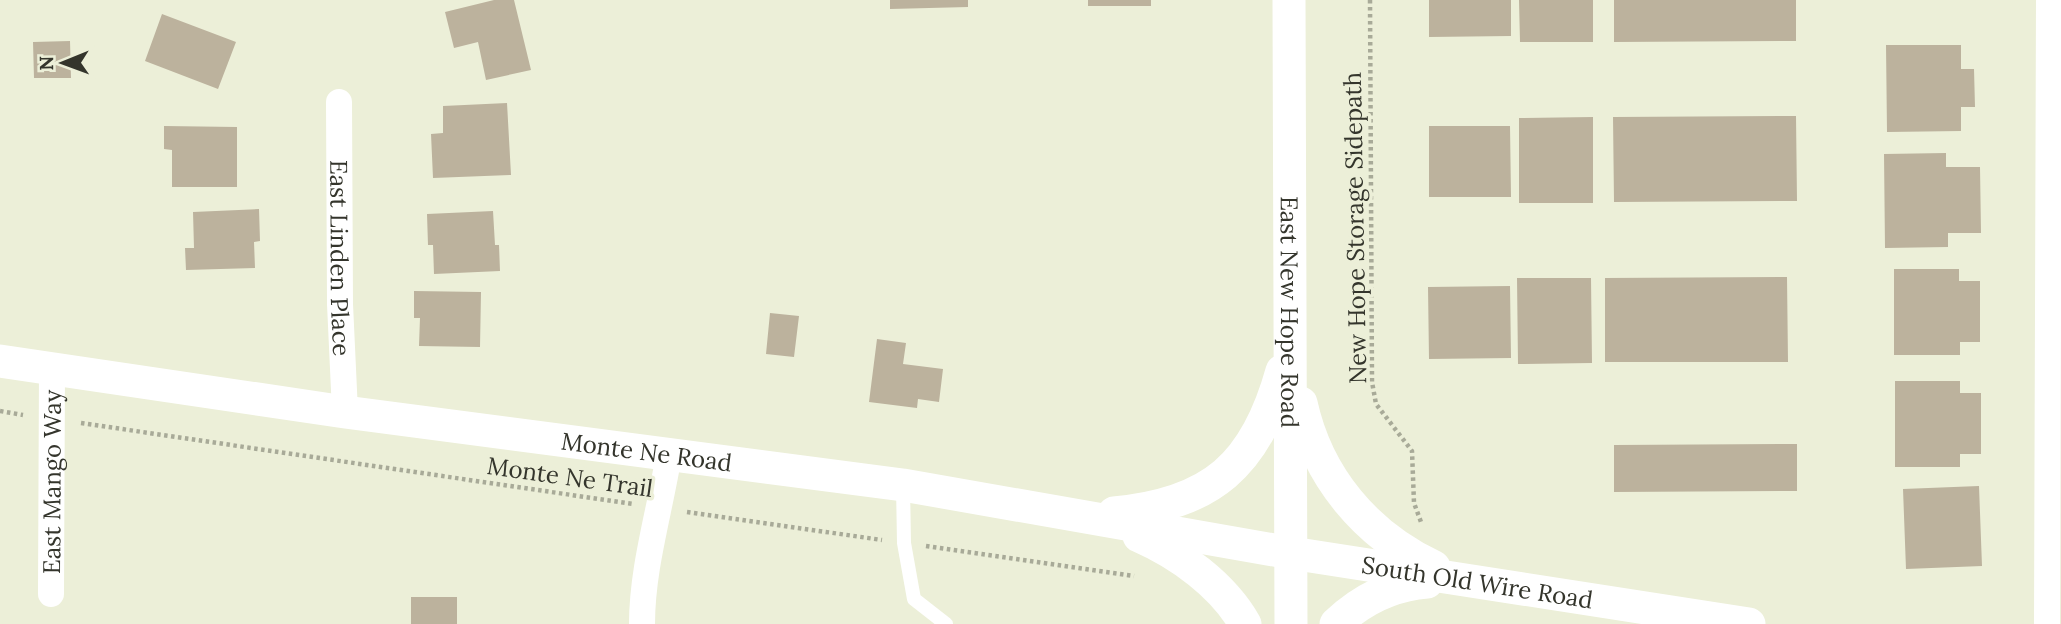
<svg xmlns="http://www.w3.org/2000/svg" width="2061" height="624" viewBox="0 0 2061 624" font-family="Lora,serif">
	<style>
		.building { fill: #bcb29d }
		.lines { fill: none; stroke-linecap: round; stroke-linejoin: round }
		.path { stroke: #a8aa98; stroke-width: 4.5; stroke-dasharray: 3.5 3.5; stroke-linecap: butt }
		.service { stroke: #fff; stroke-width: 14 }
		.minor { stroke: #fff; stroke-width: 26 }
		.tertiary { stroke: #fff; stroke-width: 33 }
		.labels { text-anchor: middle; dominant-baseline: central; stroke-width: 7; stroke-linejoin: round; paint-order: stroke }
		.street-label { font-size: 24px; fill: #34352c; stroke: #ecefd8 }
	</style>
	<rect width="100%" height="100%" fill="#ecefd8"/>
	<!-- building -->
	<path class="building" d="M494,0H514L531,70L486,80L478,42L454,48L445,12Z
		M890,0H968V7L890,9Z
		M1088,0H1151V6H1088Z
		M1429,0H1511V36L1429,37Z
		M1519,0H1593V42H1520Z
		M1614,0H1796V41L1614,42Z
		M162,14L236,42L218,89L145,61Z
		M70,41L71,78H34L33,42Z
		M1886,45H1961V69H1974L1975,107H1961V131L1887,132Z
		M507,103L511,175L433,178L431,134L443,133V106Z
		M1796,116L1797,201L1614,202L1613,117Z
		M1593,117V203H1519V118Z
		M164,126L237,127V187H172V150L164,149Z
		M1429,126H1510L1511,197H1429Z
		M1946,153V167H1980L1981,233H1948V247L1885,248L1884,154Z
		M259,209L260,241L254,242L255,268L186,270L185,248H194L193,212Z
		M493,211L495,245H499L500,271L434,274L433,245H428L427,214Z
		M1894,269H1959V281H1980V342H1960V355H1894Z
		M1787,277L1788,362H1605V278Z
		M1517,278H1591L1592,363L1518,364Z
		M1510,286L1511,358L1429,359L1428,287Z
		M414,291L481,292L480,347L419,346L420,318H414Z
		M770,313L799,316L794,357L766,354Z
		M877,339L906,343L903,364L943,369L939,402L918,399L917,408L869,402Z
		M1895,381H1960V393H1981V454H1960V467H1895Z
		M1797,444V491L1614,492V445Z
		M1979,486L1982,566L1906,569L1903,489Z
		M411,597H457V624H411Z"/>
	<g class="lines">
		<!-- path -->
		<path class="path" d="M1370,0L1372,382L1376,404L1412,451L1414,503L1421,522
			M0,411L23,415
			M81,423L633,504
			M687,512L882,540
			M926,546L1134,576"/>
		<!-- service -->
		<path class="service" d="M903,485L904,543L914,599L946,624"/>
		<!-- minor -->
		<g class="minor">
			<path id="s1" d="M339,102L340,304L345,412"/>
			<path id="s2" d="M51,594L52,369"/>
			<path d="M642,624C642,567 660,511 669,454"/>
			<path d="M2047,624L2049,0"/>
		</g>
		<!-- tertiary -->
		<g class="tertiary">
			<path id="s3" d="M1289,0L1291,624"/>
			<path id="s4" d="M0,361L345,412L903,485L1291,553L1749,624"/>
			<path d="M1301,403C1317,477 1366,535 1434,567"/>
			<path d="M1114,513C1212,504 1256,465 1282,371"/>
			<path d="M1139,536C1180,554 1223,585 1245,624"/>
			<path d="M1336,624C1362,599 1391,585 1427,582"/>
		</g>
	</g>
	<g class="labels">
		<!-- street labels -->
		<g class="street-label">
			<text transform="translate(1355 228) rotate(-91)">New Hope Storage Sidepath</text>
			<text stroke="none"><textPath href="#s1" startOffset="156">East Linden Place</textPath></text>
			<text stroke="none"><textPath href="#s3" startOffset="312">East New Hope Road</textPath></text>
			<text stroke="none"><textPath href="#s4" startOffset="653">Monte Ne Road</textPath></text>
			<text transform="translate(570 477) rotate(8)">Monte Ne Trail</text>
			<text stroke="none"><textPath href="#s2" startOffset="112">East Mango Way</textPath></text>
			<text stroke="none"><textPath href="#s4" startOffset="1494">South Old Wire Road</textPath></text>
		</g>
	</g>
	<!-- north arrow -->
	<g transform="translate(63 63) rotate(269)" stroke="#ecefd8" stroke-width="5" paint-order="stroke">
	<path d="M0-5L12 26L0 18L-12 26Z" fill="#34352c"/>
	<text y="-10" font-size="19" font-weight="bold" text-anchor="middle" fill="#34352c">N</text>
	</g>
</svg>
